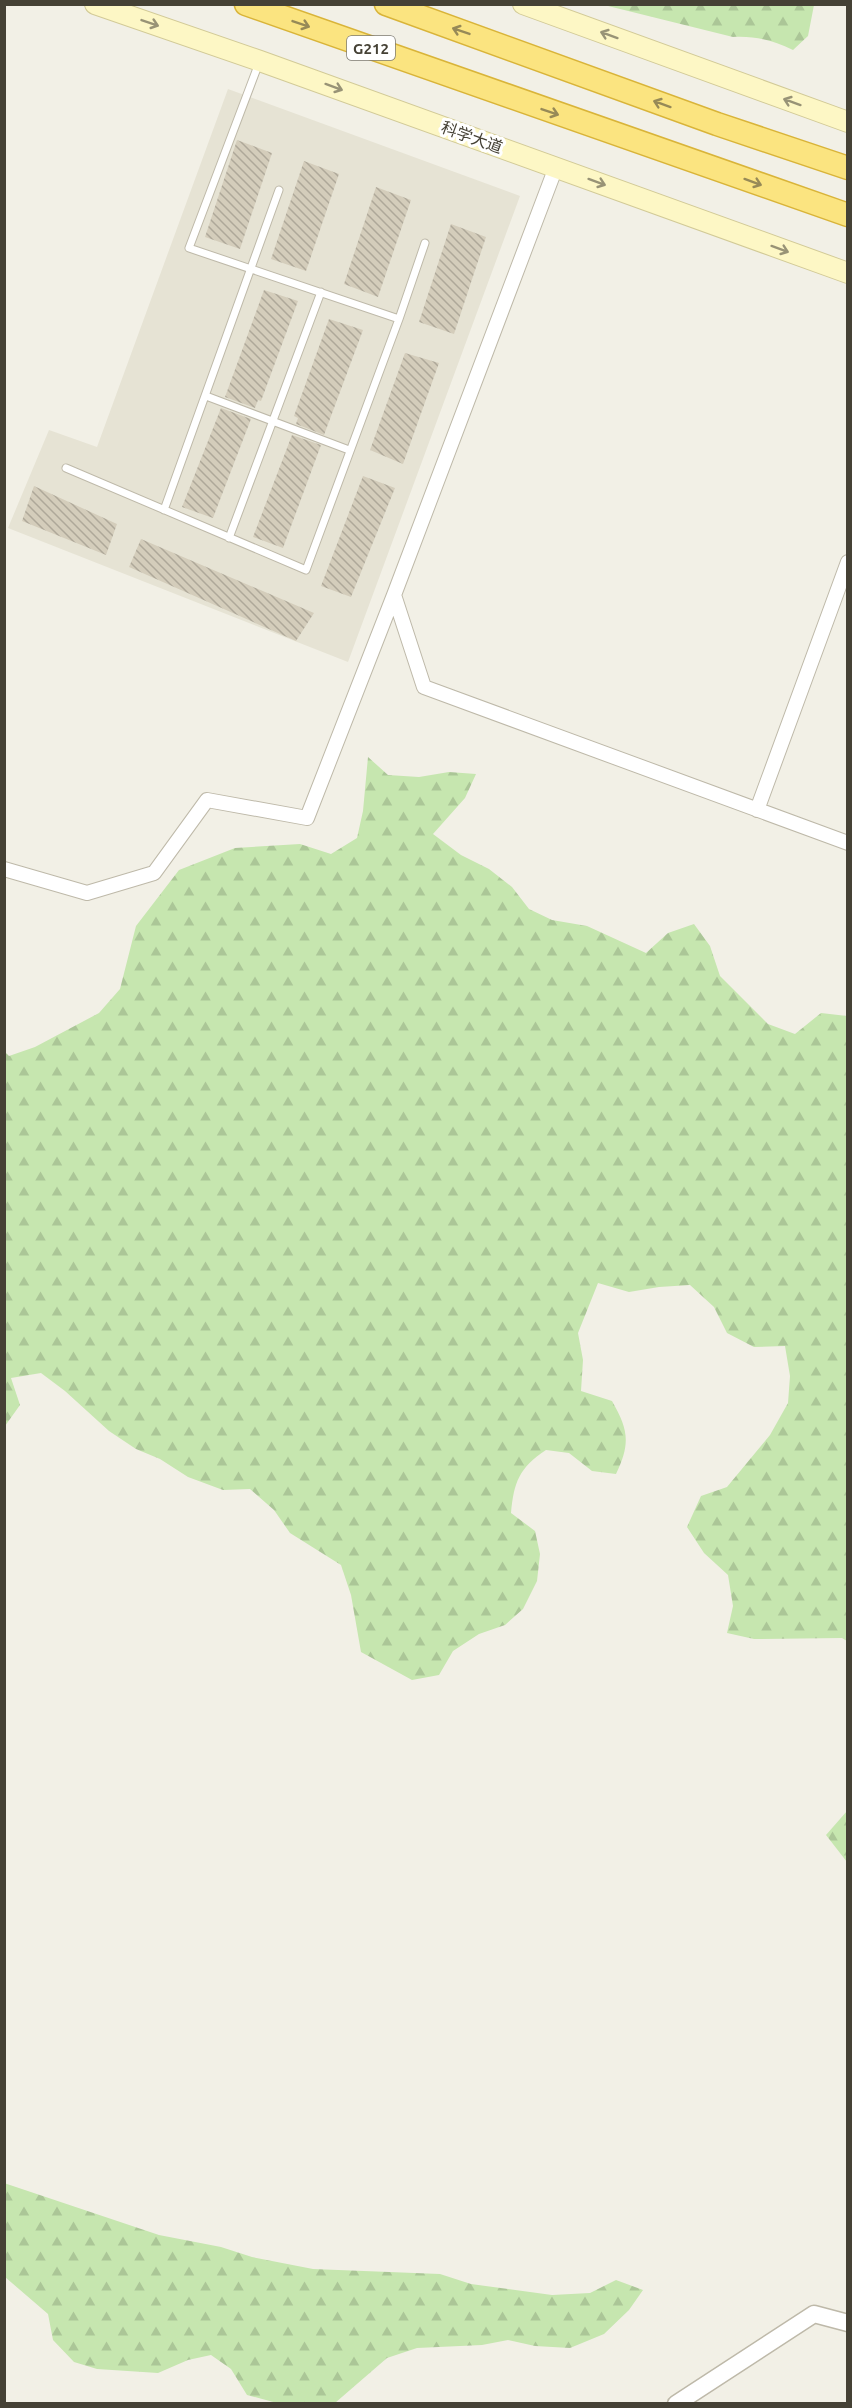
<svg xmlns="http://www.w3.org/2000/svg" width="852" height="2408" viewBox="0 0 852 2408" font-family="Ubuntu,'Noto Sans SC',sans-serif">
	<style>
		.residential { fill: #e6e3d4 }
		.forest { fill: url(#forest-firs) }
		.building { fill: url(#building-back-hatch) }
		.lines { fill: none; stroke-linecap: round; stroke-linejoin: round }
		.service-casing { stroke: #beb9a9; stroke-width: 9 }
		.minor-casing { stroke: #beb9a9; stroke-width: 16 }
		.tertiary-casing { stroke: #beb9a9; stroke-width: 19 }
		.secondary-casing { stroke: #d2ca97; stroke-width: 22 }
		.trunk-casing { stroke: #d9b439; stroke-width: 25 }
		.service { stroke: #fff; stroke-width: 7 }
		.minor { stroke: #fff; stroke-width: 14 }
		.tertiary { stroke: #fff; stroke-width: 16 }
		.secondary { stroke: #fdf7c5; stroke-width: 20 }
		.trunk { stroke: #fbe480; stroke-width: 22 }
		.oneway { stroke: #989376 }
		.oneway2 { stroke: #978a57 }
		.labels { text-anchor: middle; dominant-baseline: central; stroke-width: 6; stroke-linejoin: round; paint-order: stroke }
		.shield { fill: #fff; stroke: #7d7a72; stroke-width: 1.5 }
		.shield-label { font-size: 15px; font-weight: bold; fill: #454135 }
		.street-label { font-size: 16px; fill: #454135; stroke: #fff }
	</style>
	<defs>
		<pattern id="forest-firs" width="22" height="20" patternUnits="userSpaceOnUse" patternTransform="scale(1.5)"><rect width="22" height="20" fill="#c6e6af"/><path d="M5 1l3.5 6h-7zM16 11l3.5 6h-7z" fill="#abc697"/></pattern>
		<pattern id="building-back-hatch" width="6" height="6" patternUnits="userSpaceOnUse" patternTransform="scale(1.5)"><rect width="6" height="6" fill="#d4cdbb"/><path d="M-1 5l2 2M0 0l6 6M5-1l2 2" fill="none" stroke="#aea899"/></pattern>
	</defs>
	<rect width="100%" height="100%" fill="#f2f0e6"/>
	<!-- residential -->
	<path class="residential" d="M228,89L520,196L348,662L8,528L49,430L97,447Z"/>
	<!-- forest -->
	<path class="forest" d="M604,5H814L808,36L793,50C772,40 756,36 733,37Z
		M368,757L388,775L419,777L449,772L476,774L465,798L433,834L461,855L489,869L512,887L529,909L552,920L587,926L646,953L668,933L694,924L710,946L720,976L768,1024L795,1034L821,1013L847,1016V1641L842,1638L754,1639L727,1633L733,1606L728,1575L704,1553L687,1527L701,1496L727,1487L770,1435L788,1403L790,1376L785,1346L754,1347L727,1333L714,1307L690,1285L659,1287L629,1292L598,1283L578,1333L583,1360L581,1391L612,1401C628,1429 631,1443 616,1474L592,1471L569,1453L546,1450C519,1468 514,1482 511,1513L535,1531L540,1554L537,1581L523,1609L505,1625L479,1634L453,1651L439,1675L412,1680L361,1652L351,1595L341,1565L290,1533L274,1510L250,1489L223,1490L188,1477L160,1459L136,1449L109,1431L65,1391L41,1373L11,1378L20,1405L5,1426V1052L9,1056L35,1047L99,1013L120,989L136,926L179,870L235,848L300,844L331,854L357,838L363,811Z
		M847,1811V1862L826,1835Z
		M4,2183L159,2235L221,2247L252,2257L313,2269L440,2274L471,2284L552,2295L590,2293L616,2280L643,2290L629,2310L604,2334L570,2348L535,2346L508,2340L482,2345L417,2348L387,2358L335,2403H277L247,2395L231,2369L211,2355L188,2360L158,2373L97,2369L74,2362L53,2340L48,2314L5,2277Z"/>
	<!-- building -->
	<path class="building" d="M237,140L272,153L240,249L205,237Z
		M304,161L339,174L306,271L271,259Z
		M376,187L411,200L378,297L344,284Z
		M451,224L486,237L454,334L419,322Z
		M264,290L298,301L261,401L258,400L255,408L225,397Z
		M329,319L363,330L324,435L296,424L298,418L294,416Z
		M405,353L439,363L403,464L370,450Z
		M221,408L251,419L213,518L182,507Z
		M292,435L321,445L283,548L253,537Z
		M363,476L395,488L351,597L321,586Z
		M34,486L117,524L106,555L22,521Z
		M141,539L314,613L296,641L129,567Z"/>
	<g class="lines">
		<!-- service casing -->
		<g class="service-casing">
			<path id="service" d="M259,63L189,248L399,319
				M206,396L349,450
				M66,468L306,570L399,319L425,243
				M164,510L279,190
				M229,538L321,292"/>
		</g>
		<!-- minor casing -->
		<g class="minor-casing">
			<path id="minor" d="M394,595L424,687L848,843
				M757,810L848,562
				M4,869L87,893L154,873L207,800L307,818L394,595L556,167"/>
		</g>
		<!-- tertiary casing -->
		<g class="tertiary-casing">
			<path id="tertiary" d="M676,2404L814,2314L848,2323"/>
		</g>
		<!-- secondary casing -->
		<g class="secondary-casing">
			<path id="secondary" d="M95,4L260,61L848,273
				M523,4L848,122"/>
		</g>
		<!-- trunk casing -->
		<g class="trunk-casing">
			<path id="trunk" d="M246,4L848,215
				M386,4L717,124L848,168"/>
		</g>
		<!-- service -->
		<use href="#service" class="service"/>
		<!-- minor -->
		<use href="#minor" class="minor"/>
		<!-- tertiary -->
		<use href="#tertiary" class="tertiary"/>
		<!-- secondary -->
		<use href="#secondary" class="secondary"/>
		<!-- trunk -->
		<use href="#trunk" class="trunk"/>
	</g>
	<!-- one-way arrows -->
	<defs><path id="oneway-shaft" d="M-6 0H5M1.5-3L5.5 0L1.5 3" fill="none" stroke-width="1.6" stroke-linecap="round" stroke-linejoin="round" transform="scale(1.5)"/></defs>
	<g class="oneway">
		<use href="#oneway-shaft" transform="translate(150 23) rotate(19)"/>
		<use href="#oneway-shaft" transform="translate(609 35) rotate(-160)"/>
		<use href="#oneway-shaft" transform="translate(334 87) rotate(20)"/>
		<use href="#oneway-shaft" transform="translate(792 102) rotate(-160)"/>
		<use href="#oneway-shaft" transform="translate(597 182) rotate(20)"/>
		<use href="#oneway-shaft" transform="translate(780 249) rotate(20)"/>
	</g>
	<g class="oneway2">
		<use href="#oneway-shaft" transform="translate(301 24) rotate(19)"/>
		<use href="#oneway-shaft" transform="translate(461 31) rotate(-161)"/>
		<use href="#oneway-shaft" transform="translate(662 104) rotate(-160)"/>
		<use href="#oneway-shaft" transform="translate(550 112) rotate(19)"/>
		<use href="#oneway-shaft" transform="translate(753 182) rotate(20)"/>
	</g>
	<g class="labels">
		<!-- shield labels -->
		<rect class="shield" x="347" y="36" width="48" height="24" rx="4.5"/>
		<g class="shield-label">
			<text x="371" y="48">G212</text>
		</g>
		<!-- street labels -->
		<g class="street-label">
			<text transform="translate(472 137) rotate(20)">科学大道</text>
		</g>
	</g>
	<!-- border -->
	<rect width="852" height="2408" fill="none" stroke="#454135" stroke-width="12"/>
</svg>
